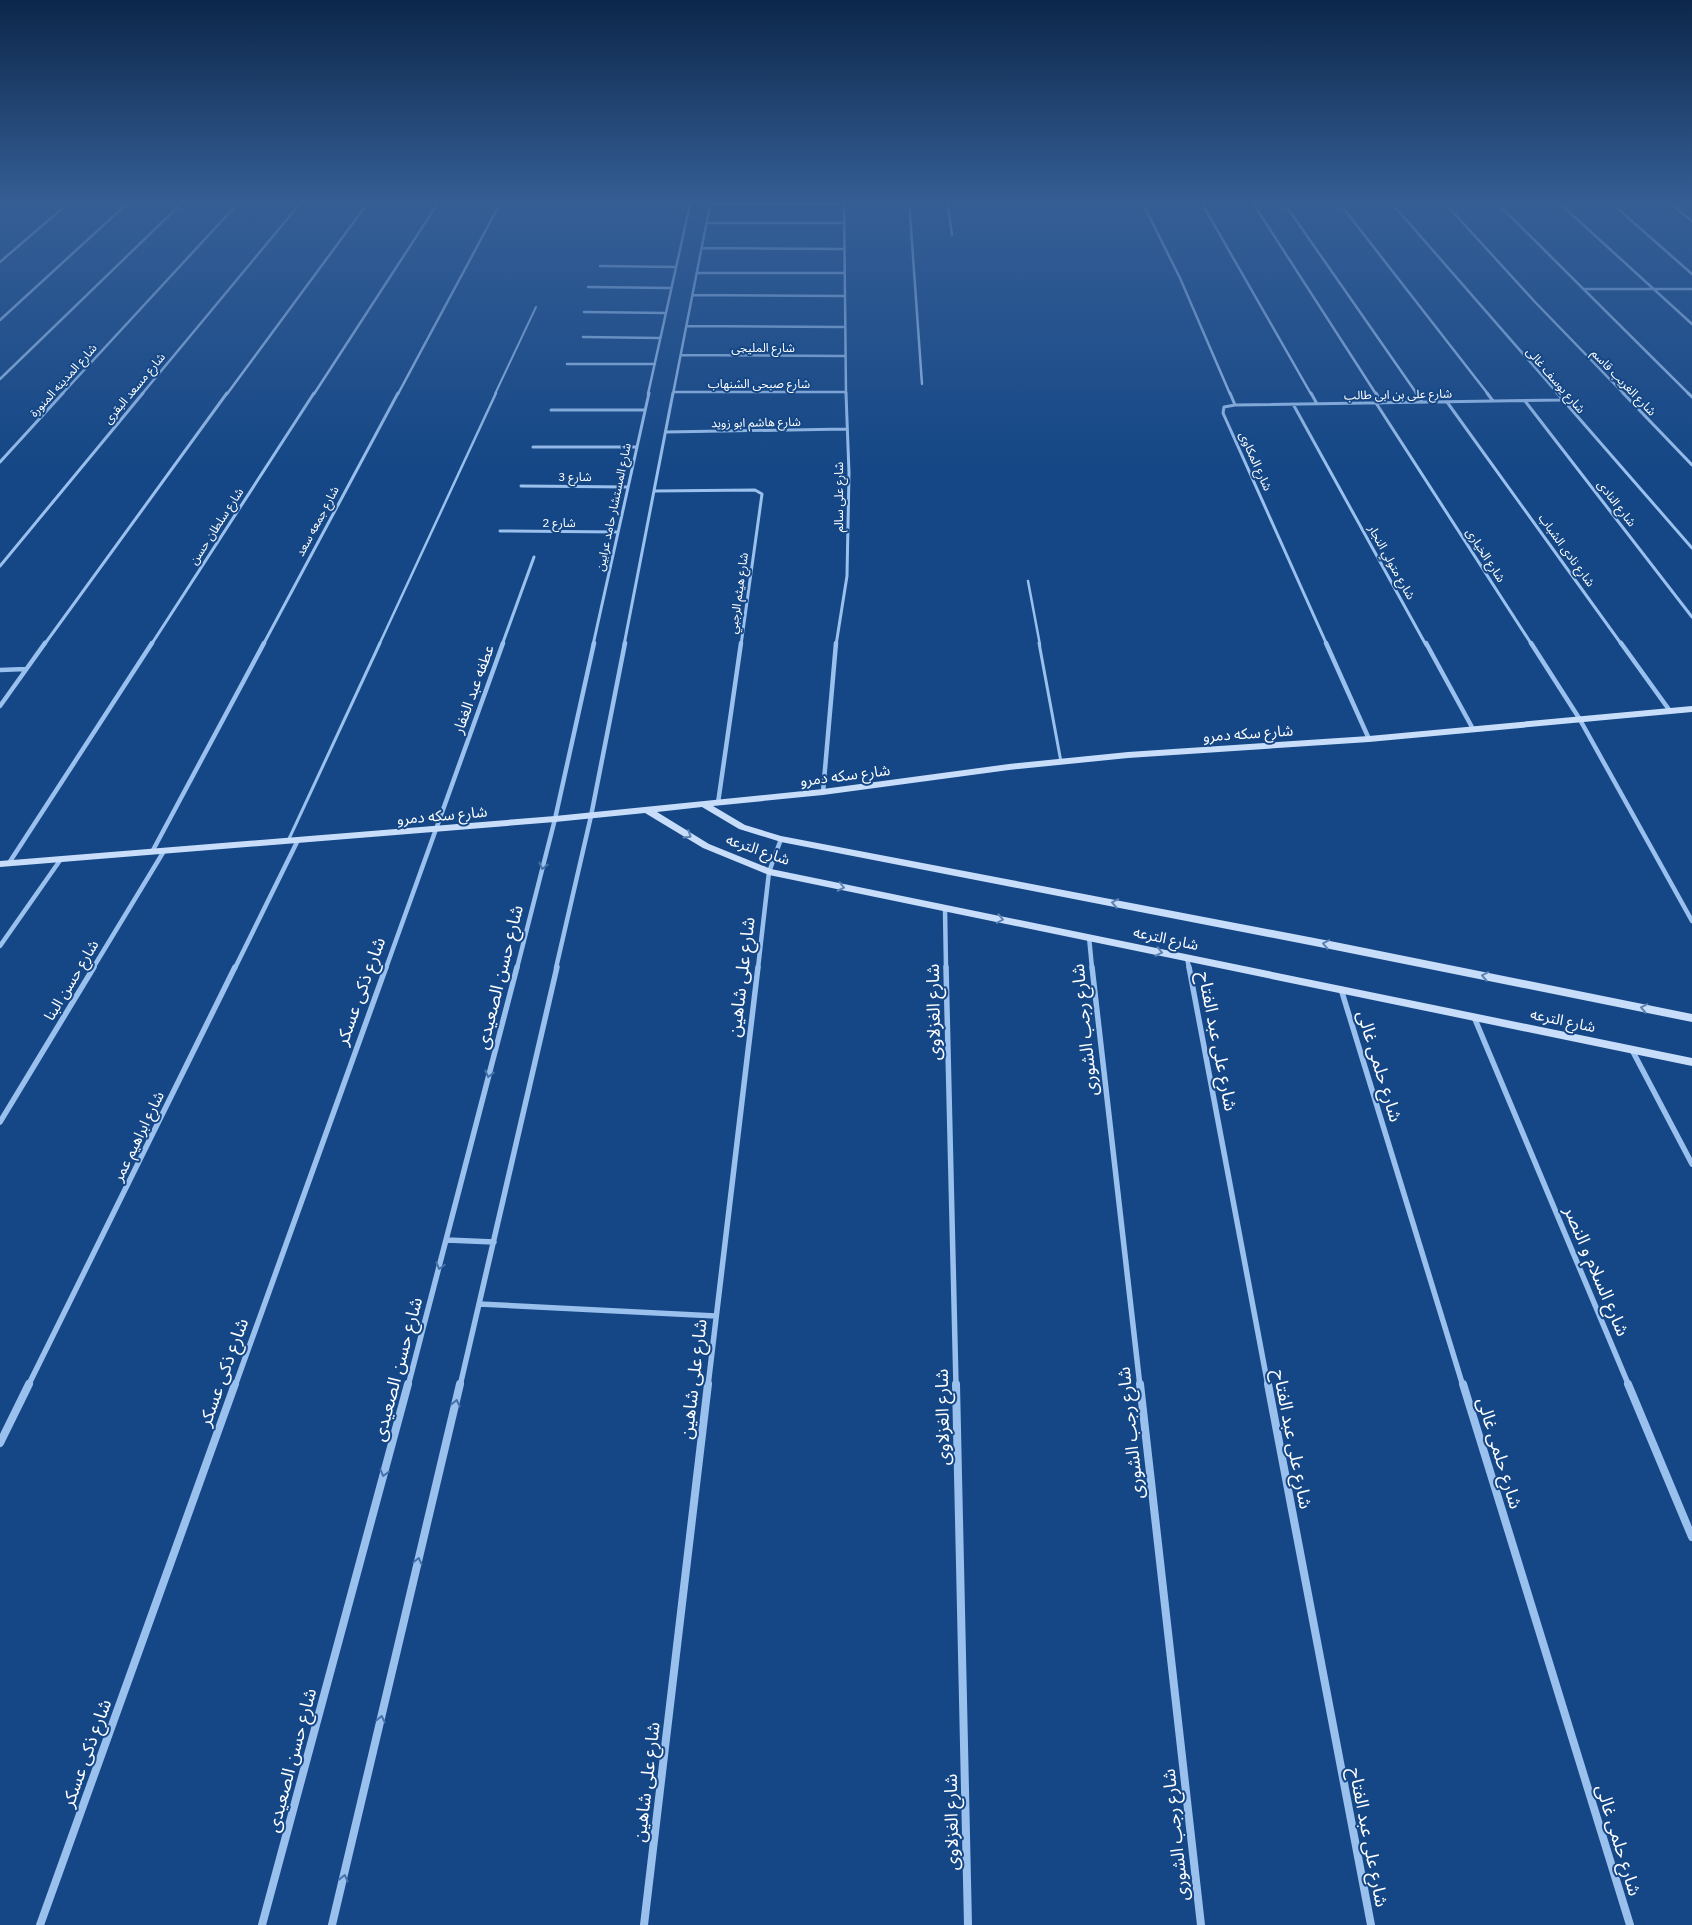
<svg xmlns="http://www.w3.org/2000/svg" width="1692" height="1925" viewBox="0 0 1692 1925" font-family="'IBM Plex Sans','Noto Sans Arabic',sans-serif">
	<style>
		.lines { fill: none; stroke-linecap: round; stroke-linejoin: round }
		.service-far2 { stroke: #9ac0ee; stroke-width: 2 }
		.service-far1 { stroke: #9ac0ee; stroke-width: 2.5 }
		.service { stroke: #9ac0ee; stroke-width: 3 }
		.minor-far4 { stroke: #9ac0ee; stroke-width: 2.5 }
		.minor-far3 { stroke: #9ac0ee; stroke-width: 3 }
		.minor-far2 { stroke: #9ac0ee; stroke-width: 4.5 }
		.minor-far1 { stroke: #9ac0ee; stroke-width: 5.5 }
		.minor { stroke: #9ac0ee; stroke-width: 8 }
		.secondary { fill: #c7ddfa; fill-rule: evenodd }
		.oneway { stroke: #5c83b4 }
		.oneway2 { stroke: #4471aa }
		.labels { text-anchor: middle; dominant-baseline: central; stroke-width: 4; stroke-linejoin: round; paint-order: stroke }
		.far-street-label { font-size: 12px; fill: #fff; stroke: #154786 }
		.street-label { font-size: 15px; fill: #fff; stroke: #154786 }
		.near-street-label { font-size: 18px; fill: #fff; stroke: #154786 }
	</style>
	<rect width="100%" height="100%" fill="#154786"/>
	<g class="lines">
		<!-- service-far2 -->
		<path class="service-far2" d="M495,394L536,307"/>
		<!-- service-far1 -->
		<path class="service-far1" d="M1028,581L1040,645
			M379,645L496,393"/>
		<!-- service -->
		<path class="service" d="M1039,643L1061,762
			M288,841L380,643"/>
		<!-- minor-far4 -->
		<path class="minor-far4" d="M844,200L846,394
			M909,200L922,384
			M947,200L952,235
			M1024,200H1058
			M1141,200L1180,278L1230,394
			M1200,200L1311,394
			M1251,200L1376,394
			M1282,200L1417,394
			M1337,200L1488,394
			M1389,200L1558,394
			M1442,200L1535,302L1624,394
			M1494,200L1689,394
			M1556,200L1692,324
			M1608,200L1692,274
			M1666,200L1692,221
			M0,204L5,200
			M711,204H844
			M707,223H843
			M702,248L843,249
			M0,262L72,200
			M600,266L676,267
			M697,273H844
			M588,287L671,288
			M1583,289H1692
			M693,295L843,296
			M584,312L666,313
			M0,320L131,200
			M687,326L843,327
			M583,337L660,338
			M681,355L844,356
			M567,364H655
			M0,379L185,200
			M674,392H844
			M62,394L241,200
			M142,394L303,200
			M227,394L370,200
			M314,394L440,200
			M398,394L502,200
			M648,394L691,200
			M673,394L711,200"/>
		<!-- minor-far3 -->
		<path class="minor-far3" d="M1230,393L1235,405L1224,407L1223,413L1327,645
			M1311,393L1317,404
			M1376,393L1382,403
			M1416,393L1422,402
			M1487,393L1493,401
			M1557,393L1692,548
			M1623,393L1692,465
			M1688,393L1692,397
			M1525,401L1692,617
			M1447,402L1622,645
			M1376,403L1532,645
			M1293,404L1426,645
			M1235,405L1562,400
			M551,410H645
			M666,432L846,429
			M533,447H637
			M0,462L63,393
			M521,486L628,487
			M654,491L755,490L762,494L741,645
			M500,531L618,532
			M0,566L143,393
			M44,645L227,393
			M151,645L314,393
			M263,645L398,393
			M502,645L534,557
			M593,645L649,393
			M624,645L673,393
			M836,645L847,576L849,473L846,393"/>
		<!-- minor-far2 -->
		<path class="minor-far2" d="M1326,643L1369,739
			M1426,643L1473,729
			M1531,643L1579,718L1692,921
			M1621,643L1670,711
			M0,670L26,669
			M0,706L45,643
			M823,792L836,643
			M718,803L741,643
			M152,852L264,643
			M9,863L152,643
			M945,909L946,968
			M1089,937L1092,968
			M0,946L61,859
			M1187,958L1189,968
			M93,968L164,851
			M235,968L298,840
			M386,968L503,643
			M517,968L555,819L594,643
			M556,968L591,816L625,643
			M758,968L769,872L781,839"/>
		<!-- minor-far1 -->
		<path class="minor-far1" d="M946,967L956,1386
			M1092,967L1140,1386
			M1189,967L1268,1386
			M1341,989L1463,1386
			M1474,1017L1629,1386
			M1632,1050L1692,1164
			M0,1122L94,967
			M447,1240L494,1242
			M479,1304L716,1316
			M28,1386L235,967
			M235,1386L386,967
			M408,1386L517,967
			M460,1386L557,967
			M708,1386L758,967"/>
		<!-- minor -->
		<path class="minor" d="M956,1384L968,1925
			M1140,1384L1201,1925
			M1268,1384L1371,1925
			M1463,1384L1630,1925
			M1628,1384L1692,1537
			M0,1443L29,1384
			M40,1925L235,1384
			M262,1925L408,1384
			M332,1925L460,1384
			M644,1925L708,1384"/>
		<!-- secondary -->
		<path class="secondary" d="M1692,706V712L1369,742L1128,758L1009,770L823,795L713,806L745,825L781,836L1335,942L1692,1014V1022L1335,950L781,842L739,829L702,807L657,812L709,844L771,869L1692,1058V1066L769,875L703,848L645,813L555,822L0,867V861L555,816L823,789L1009,764L1128,752L1369,736Z"/>
	</g>
	<!-- one-way arrows -->
	<defs><path id="oneway-chevron" d="M-2-3.5L2.5 0L-2 3.5" fill="none" stroke-width="1.6" stroke-linecap="round" stroke-linejoin="round" transform="scale(1.25)"/></defs>
	<g class="oneway">
		<use href="#oneway-chevron" transform="translate(688 835) rotate(32)"/>
		<use href="#oneway-chevron" transform="translate(841 887) rotate(12)"/>
		<use href="#oneway-chevron" transform="translate(1115 903) rotate(-169)"/>
		<use href="#oneway-chevron" transform="translate(1000 919) rotate(11)"/>
		<use href="#oneway-chevron" transform="translate(1326 944) rotate(-169)"/>
		<use href="#oneway-chevron" transform="translate(1159 952) rotate(12)"/>
		<use href="#oneway-chevron" transform="translate(1485 976) rotate(-169)"/>
		<use href="#oneway-chevron" transform="translate(1644 1008) rotate(-169)"/>
	</g>
	<g class="oneway2">
		<use href="#oneway-chevron" transform="translate(543 866) rotate(104)"/>
		<use href="#oneway-chevron" transform="translate(489 1074) rotate(104)"/>
		<use href="#oneway-chevron" transform="translate(440 1266) rotate(105)"/>
		<use href="#oneway-chevron" transform="translate(456 1403) rotate(-77)"/>
		<use href="#oneway-chevron" transform="translate(384 1473) rotate(105)"/>
		<use href="#oneway-chevron" transform="translate(418 1561) rotate(-77)"/>
		<use href="#oneway-chevron" transform="translate(381 1719) rotate(-77)"/>
		<use href="#oneway-chevron" transform="translate(344 1878) rotate(-77)"/>
	</g>
	<!-- sky -->
	<linearGradient id="sky" x2="0" y2="1"><stop stop-color="#0c274a"/><stop offset="0.43" stop-color="#355e95"/><stop offset="1" stop-color="#355e95" stop-opacity="0"/></linearGradient>
	<rect width="1692" height="470" fill="url(#sky)"/>
	<g class="labels">
		<!-- far-street labels -->
		<g class="far-street-label">
			<text x="763" y="347">شارع المليجى</text>
			<text transform="translate(63 380) rotate(-48)">شارع المدينه المنورة</text>
			<text transform="translate(1556 380) rotate(49)">شارع يوسف غالى</text>
			<text transform="translate(1624 382) rotate(46)">شارع الغريب قاسم</text>
			<text x="759" y="383">شارع صبحى الشنهاب</text>
			<text transform="translate(134 388) rotate(-50)">شارع مسعد البقرى</text>
			<text transform="translate(1398 394) rotate(-1)">شارع على بن ابى طالب</text>
			<text transform="translate(756 422) rotate(-1)">شارع هاشم ابو زويد</text>
			<text transform="translate(1256 461) rotate(66)">شارع المكاوى</text>
			<text x="575" y="476">شارع 3</text>
			<text transform="translate(838 497) rotate(-90)">شارع على سالم</text>
			<text transform="translate(1617 503) rotate(52)">شارع النادى</text>
			<text transform="translate(613 507) rotate(-78)">شارع المستشار حامد عرابين</text>
			<text transform="translate(317 521) rotate(-62)">شارع جمعه سعد</text>
			<text x="559" y="522">شارع 2</text>
			<text transform="translate(216 526) rotate(-57)">شارع سلطان حسن</text>
			<text transform="translate(1567 550) rotate(54)">شارع نادى الشباب</text>
			<text transform="translate(1486 555) rotate(57)">شارع الخيارى</text>
			<text transform="translate(1392 562) rotate(61)">شارع متولي النجار</text>
			<text transform="translate(738 593) rotate(-82)">شارع هيثم الرجبي</text>
		</g>
		<!-- street labels -->
		<g class="street-label">
			<text transform="translate(473 689) rotate(-70)">عطفه عبد الغفار</text>
			<text transform="translate(1248 733) rotate(-4)">شارع سكه دمرو</text>
			<text transform="translate(845 775) rotate(-7)">شارع سكه دمرو</text>
			<text transform="translate(442 815) rotate(-5)">شارع سكه دمرو</text>
			<text transform="translate(758 849) rotate(19)">شارع الترعه</text>
			<text transform="translate(1166 938) rotate(12)">شارع الترعه</text>
			<text transform="translate(71 980) rotate(-59)">شارع حسن البنا</text>
			<text transform="translate(1563 1020) rotate(12)">شارع الترعه</text>
			<text transform="translate(138 1136) rotate(-64)">شارع ابراهيم عمر</text>
		</g>
		<!-- near-street labels -->
		<g class="near-street-label">
			<text transform="translate(499 977) rotate(-76)">شارع حسن الصعيدى</text>
			<text transform="translate(741 977) rotate(-83)">شارع على شاهين</text>
			<text transform="translate(360 991) rotate(-70)">شارع ذكى عسكر</text>
			<text transform="translate(933 1012) rotate(-91)">شارع الغزلاوى</text>
			<text transform="translate(1084 1030) rotate(-96)">شارع رجب الشورى</text>
			<text transform="translate(1218 1041) rotate(79)">شارع على عبد الفتاح</text>
			<text transform="translate(1380 1066) rotate(73)">شارع حلمى غالى</text>
			<text transform="translate(1597 1271) rotate(67)">شارع السلام و النصر</text>
			<text transform="translate(397 1369) rotate(-75)">شارع حسن الصعيدى</text>
			<text transform="translate(223 1372) rotate(-70)">شارع ذكى عسكر</text>
			<text transform="translate(693 1379) rotate(-83)">شارع على شاهين</text>
			<text transform="translate(942 1417) rotate(-91)">شارع الغزلاوى</text>
			<text transform="translate(1130 1433) rotate(-96)">شارع رجب الشورى</text>
			<text transform="translate(1293 1439) rotate(79)">شارع على عبد الفتاح</text>
			<text transform="translate(1500 1453) rotate(73)">شارع حلمى غالى</text>
			<text transform="translate(86 1753) rotate(-70)">شارع ذكى عسكر</text>
			<text transform="translate(291 1760) rotate(-75)">شارع حسن الصعيدى</text>
			<text transform="translate(646 1782) rotate(-83)">شارع على شاهين</text>
			<text transform="translate(951 1822) rotate(-91)">شارع الغزلاوى</text>
			<text transform="translate(1175 1835) rotate(-96)">شارع رجب الشورى</text>
			<text transform="translate(1369 1837) rotate(79)">شارع على عبد الفتاح</text>
			<text transform="translate(1619 1840) rotate(73)">شارع حلمى غالى</text>
		</g>
	</g>
</svg>
